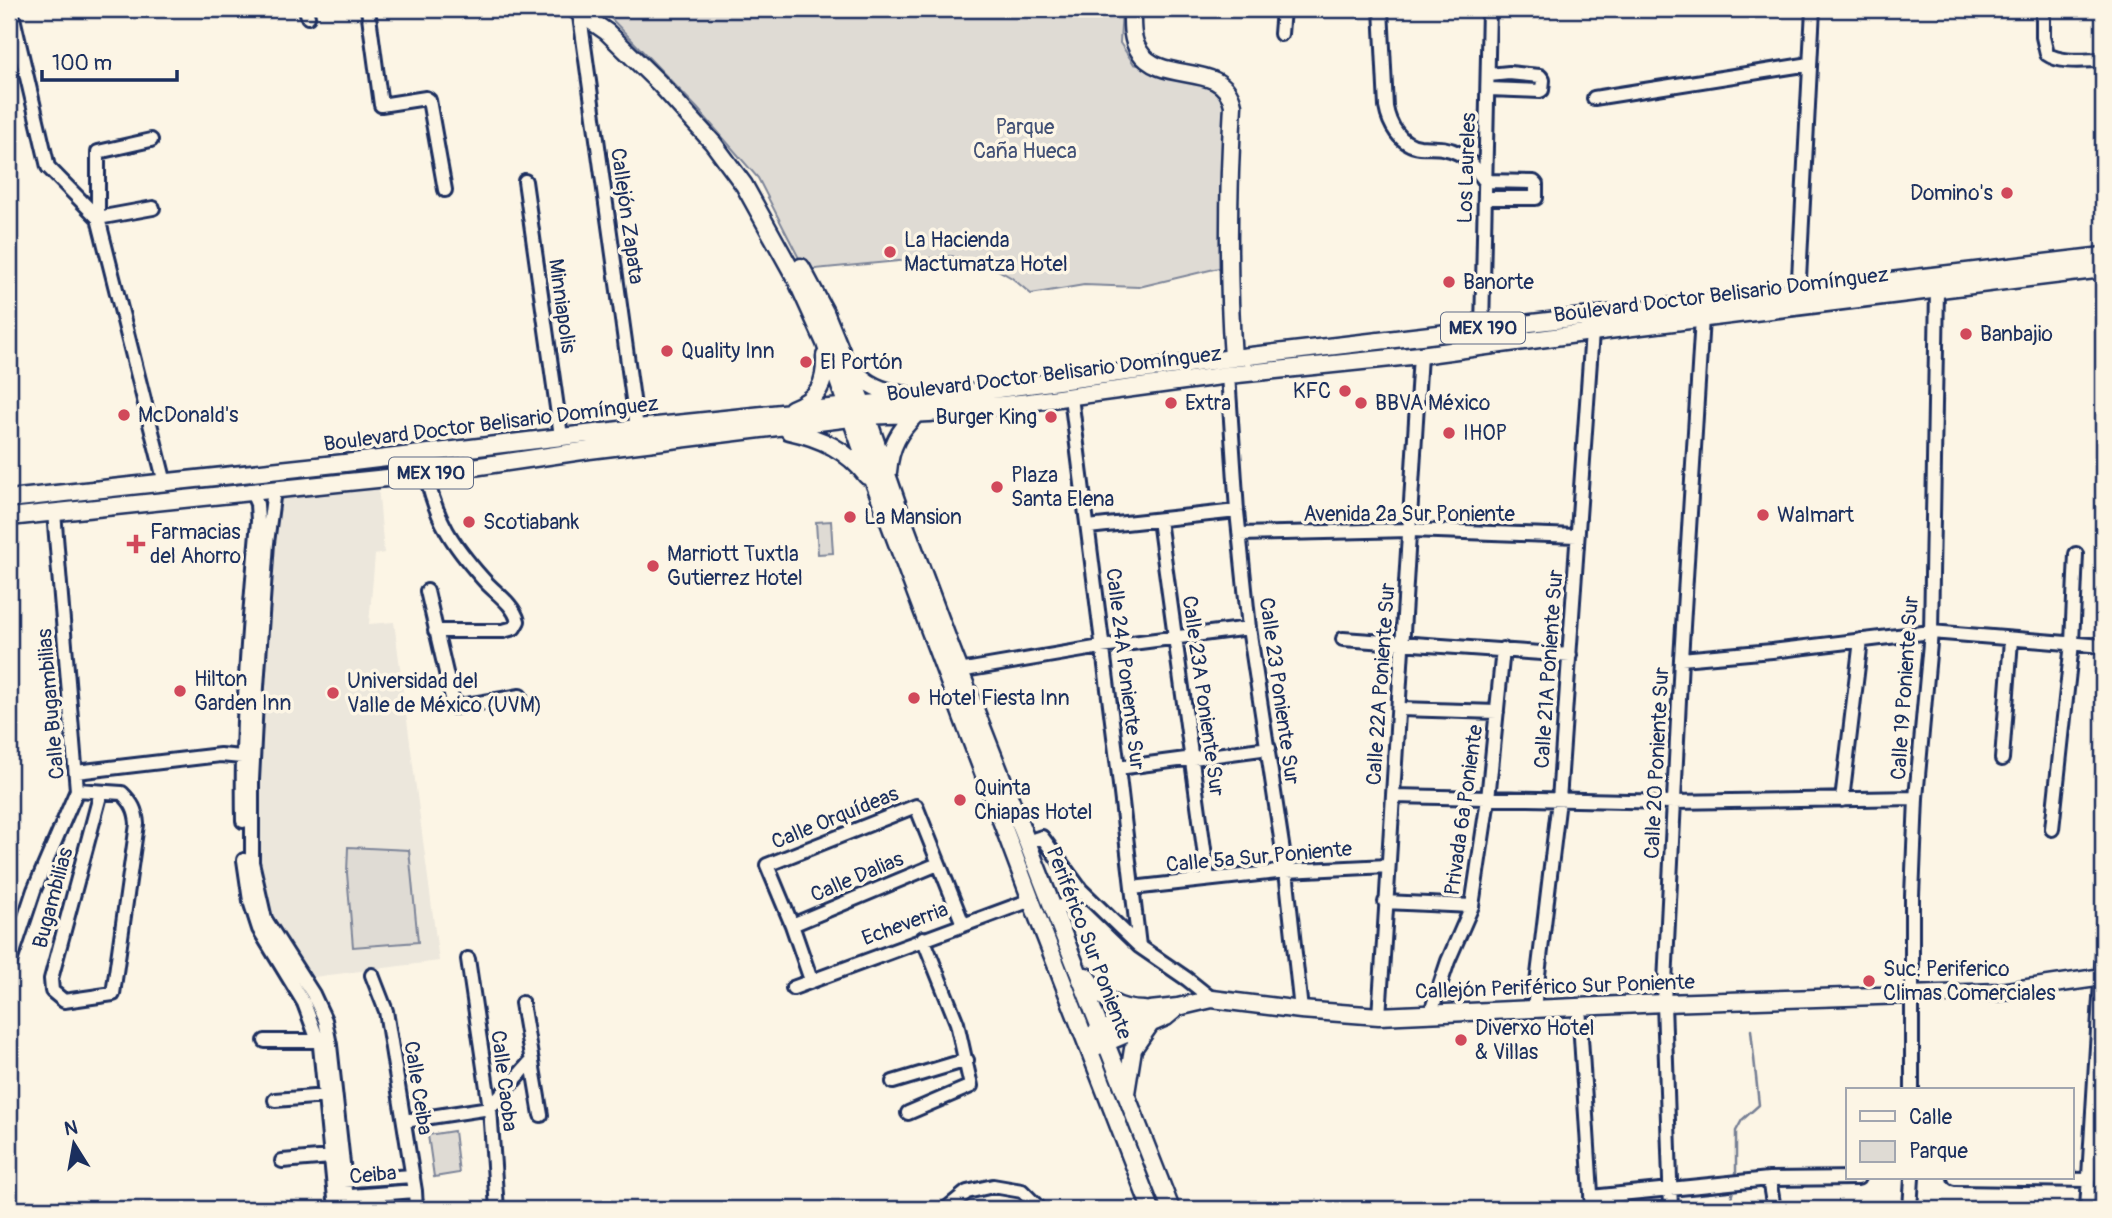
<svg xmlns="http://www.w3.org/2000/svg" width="2112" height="1218" viewBox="0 0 2112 1218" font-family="Pangolin,sans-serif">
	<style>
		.built { fill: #ece7dc }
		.green { fill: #dfdbd4; stroke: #7d8599; stroke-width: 2 }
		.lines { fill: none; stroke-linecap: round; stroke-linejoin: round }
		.stream { stroke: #767f94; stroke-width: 2.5 }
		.minor-casing { stroke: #1b2f5e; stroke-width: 18 }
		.major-casing { stroke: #1b2f5e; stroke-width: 21 }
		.minor { stroke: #fcf5e5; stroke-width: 12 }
		.major { stroke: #fcf5e5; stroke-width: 16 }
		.poi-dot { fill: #d1495b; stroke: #fcf5e5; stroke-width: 2.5 }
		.labels { text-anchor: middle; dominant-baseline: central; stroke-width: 7; stroke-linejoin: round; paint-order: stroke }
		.shield { fill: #fcf5e5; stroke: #5e6a86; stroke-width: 2 }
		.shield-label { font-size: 19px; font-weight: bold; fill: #1b2f5e }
		.park-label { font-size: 21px; fill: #425176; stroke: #fcf5e5 }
		.street-label { font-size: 21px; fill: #1b2f5e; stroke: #fcf5e5 }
		.poi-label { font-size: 21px; fill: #1b2f5e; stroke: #fcf5e5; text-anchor: start }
	</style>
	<rect width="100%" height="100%" fill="#fcf5e5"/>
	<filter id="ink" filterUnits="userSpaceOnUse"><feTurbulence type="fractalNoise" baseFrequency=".0143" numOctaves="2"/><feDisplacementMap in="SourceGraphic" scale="14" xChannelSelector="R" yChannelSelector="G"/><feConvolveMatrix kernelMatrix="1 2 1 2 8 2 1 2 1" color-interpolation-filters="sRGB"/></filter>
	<g filter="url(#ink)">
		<!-- built -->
		<path class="built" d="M378,485L384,553L375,555L369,624L394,622L439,961L306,978L273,925L258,875L257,772L275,496Z"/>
		<!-- green -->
		<path class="green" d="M602,9H1122L1120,43L1134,64L1219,85L1228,104L1227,266L1139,287L1084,285L1031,294L1012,278L991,266L951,256L805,270L758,178L698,109Z
			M831,521L833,553L818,554L816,522Z
			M348,847L409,850L418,942L353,947L347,873Z
			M454,1131L459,1173L434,1177L428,1135Z"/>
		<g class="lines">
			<!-- stream -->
			<path class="stream" d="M1736,1177V1131L1742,1120L1759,1105L1751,1030
				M1728,1209L1734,1187"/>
			<!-- minor casing -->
			<g class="minor-casing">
				<path id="minor" d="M11,9L48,167L98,218L165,483
					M306,9L308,17
					M368,9L381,105L426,98L429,100L445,190
					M579,9L637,428
					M1381,9L1386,107C1389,124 1400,145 1420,147C1433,148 1445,146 1458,153C1470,159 1477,171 1485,181L1534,182L1536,184V198H1485
					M2043,9V37L2047,54C2061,64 2086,60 2103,60
					M1281,34L1283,9
					M1489,75L1509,73L1540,76L1543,80L1542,90L1540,91L1489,89
					M1594,98L1810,64
					M151,140L98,152V218L153,208
					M525,181L561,436
					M1798,298L1813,9
					M1482,329L1489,9
					M1228,375L1237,511L1249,628L1286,871L1301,1010
					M1071,397L1118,768L1139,946
					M426,474C436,520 452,544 483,579C495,593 513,603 518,621L514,628L503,631H435
					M274,490L267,543L256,701L252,780V862L265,919L313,994L325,1020L330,1045L348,1209
					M1159,520L1208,878
					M1088,527L1237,511
					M1240,534L1410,530L1577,536
					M427,591L454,707L520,696
					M1343,639L1570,655
					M1681,659L1772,651L1931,632L2103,646
					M959,671L1101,647L1249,628
					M1400,709L1497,712
					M2002,759L2011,640
					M1118,768L1269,748
					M76,772L220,755L242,757
					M77,790L122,793C132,803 136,810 137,824L113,994L64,1001L52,991L51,979L101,792
					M1393,796L1674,802L1916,798
					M1842,800L1861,640
					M243,821C241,720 249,621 258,521L257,504L251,490
					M2052,829L2072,643L2076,554
					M1027,842L1042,837L1081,890
					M244,860L250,901L259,929L304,1003L320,1046L336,1209
					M1132,888L1286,871L1388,866
					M1385,902L1472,906
					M1055,912L1081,890L1139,946L1187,979L1212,999
					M792,925L938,864
					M468,959L490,1108L497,1209
					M9,965L34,890L77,790L54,512
					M372,975L386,1011L415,1191L416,1209
					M811,980L792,925L767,865L916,806L963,924
					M793,988L1031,900
					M522,1003L541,1115
					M1579,1006L1592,1209
					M1534,1008L1559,800L1592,332
					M1431,1012L1448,961L1472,906L1488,799L1503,649
					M1379,1016C1394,796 1407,576 1420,355
					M265,1041H318
					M893,1082L967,1060
					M1912,1090V896L1916,798L1931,632L1937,290
					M275,1100L326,1096
					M908,1113L971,1086L957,1023L923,938
					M404,1121L490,1108L532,1060
					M282,1161L331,1157
					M1955,1178L2089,1180
					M1769,1179L1774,1209
					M336,1181L413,1176
					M338,1197L415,1191
					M1591,1197L1769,1179L1858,1178
					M946,1209L967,1192L993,1186L1022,1191L1040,1209
					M1671,1209L1664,1003L1681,659L1702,318
					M1910,1209L1912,1178
					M2087,1209L2103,949"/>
			</g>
			<!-- major casing -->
			<g class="major-casing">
				<path id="major" d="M574,9L607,32L659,83L713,143L744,185L796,279L825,343L865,458L1031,900L1151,1209
					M1132,9C1132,23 1131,39 1139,51C1161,86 1223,59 1233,105C1228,190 1227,274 1233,358
					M801,267L825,312L863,405L899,509L951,648L1171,1209
					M850,366C866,385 882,392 906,395
					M792,409C819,398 826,384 825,356
					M789,431C821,438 847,450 867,476
					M888,472C890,446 899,431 917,413
					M9,499L345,463L637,428L945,396L1233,358L2103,256
					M9,517L426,474L589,450L867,416L929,413L1029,402L1228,375L1420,355L1584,333L2103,269
					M1086,976C1101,999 1116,1010 1144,1010
					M1093,1034L1150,1010L1178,1007L1212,999L1301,1010L1379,1016L1664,1003L2000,992L2103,977
					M1096,1047L1166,1017L1178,1007
					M1126,1093L1133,1049L1149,1026"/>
			</g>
			<!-- minor -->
			<use href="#minor" class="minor"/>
			<!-- major -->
			<use href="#major" class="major"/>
		</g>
	</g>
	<!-- markers -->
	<g class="poi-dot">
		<circle cx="2007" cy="193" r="7"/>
		<circle cx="890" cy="252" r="7"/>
		<circle cx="1449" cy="282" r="7"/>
		<circle cx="1966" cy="334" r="7"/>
		<circle cx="667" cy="351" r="7"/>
		<circle cx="806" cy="362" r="7"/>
		<circle cx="1345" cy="391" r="7"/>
		<circle cx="1171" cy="403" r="7"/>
		<circle cx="1361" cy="403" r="7"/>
		<circle cx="124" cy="415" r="7"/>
		<circle cx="1051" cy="417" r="7"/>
		<circle cx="1449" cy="433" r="7"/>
		<circle cx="997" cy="487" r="7"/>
		<circle cx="1763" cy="515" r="7"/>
		<circle cx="850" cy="517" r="7"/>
		<circle cx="469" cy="522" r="7"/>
		<path d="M132.5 533.5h7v7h7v7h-7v7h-7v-7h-7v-7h7z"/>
		<circle cx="653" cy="566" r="7"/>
		<circle cx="180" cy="691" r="7"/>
		<circle cx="333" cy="693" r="7"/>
		<circle cx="914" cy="698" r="7"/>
		<circle cx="960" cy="800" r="7"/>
		<circle cx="1869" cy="981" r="7"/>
		<circle cx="1461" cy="1040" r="7"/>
	</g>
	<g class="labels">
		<!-- shield labels -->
		<g class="shield">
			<rect x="1441" y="312.5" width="84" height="31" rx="5"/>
			<rect x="389" y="457.5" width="84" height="31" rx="5"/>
		</g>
		<g class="shield-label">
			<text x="1483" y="328">MEX 190</text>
			<text x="431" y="473">MEX 190</text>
		</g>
		<!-- park labels -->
		<g class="park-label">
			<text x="1025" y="127">Parque<tspan x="1025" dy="24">Caña Hueca</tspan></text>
		</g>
		<!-- street labels -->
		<g class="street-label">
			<text transform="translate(1467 168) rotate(-88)">Los Laureles</text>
			<text transform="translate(627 216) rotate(82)">Callejón Zapata</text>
			<text transform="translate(1721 295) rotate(-7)">Boulevard Doctor Belisario Domínguez</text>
			<text transform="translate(562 306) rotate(82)">Minniapolis</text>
			<text transform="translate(1054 374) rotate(-7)">Boulevard Doctor Belisario Domínguez</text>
			<text transform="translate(491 424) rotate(-7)">Boulevard Doctor Belisario Domínguez</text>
			<text x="1409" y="514">Avenida 2a Sur Poniente</text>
			<text transform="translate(1125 669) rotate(83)">Calle 24A Poniente Sur</text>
			<text transform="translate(1549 669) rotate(-86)">Calle 21A Poniente Sur</text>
			<text transform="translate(1381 684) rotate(-86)">Calle 22A Poniente Sur</text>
			<text transform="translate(1905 688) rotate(-86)">Calle 19 Poniente Sur</text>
			<text transform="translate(1279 691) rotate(82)">Calle 23 Poniente Sur</text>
			<text transform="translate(1203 696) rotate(82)">Calle 23A Poniente Sur</text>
			<text transform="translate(51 704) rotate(-95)">Calle Bugambilias</text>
			<text transform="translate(1657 763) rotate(-87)">Calle 20 Poniente Sur</text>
			<text transform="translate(1464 810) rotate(-82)">Privada 6a Poniente</text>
			<text transform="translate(835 818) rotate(-22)">Calle Orquídeas</text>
			<text transform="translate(1259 857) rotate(-5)">Calle 5a Sur Poniente</text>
			<text transform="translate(857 877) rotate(-23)">Calle Dalias</text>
			<text transform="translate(53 898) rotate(-75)">Bugambilias</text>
			<text transform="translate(905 924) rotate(-20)">Echeverria</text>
			<text transform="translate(1089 943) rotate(69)">Periférico Sur Poniente</text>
			<text transform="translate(1555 987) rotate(-2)">Callejón Periférico Sur Poniente</text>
			<text transform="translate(504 1081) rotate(83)">Calle Caoba</text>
			<text transform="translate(418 1088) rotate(81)">Calle Ceiba</text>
			<text transform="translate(373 1175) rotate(-5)">Ceiba</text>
		</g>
		<!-- poi labels -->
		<g class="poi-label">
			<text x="1993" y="193" text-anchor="end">Domino's</text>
			<text x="904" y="240">La Hacienda<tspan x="904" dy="24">Mactumatza Hotel</tspan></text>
			<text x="1463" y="282">Banorte</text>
			<text x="1980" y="334">Banbajio</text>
			<text x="681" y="351">Quality Inn</text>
			<text x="820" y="362">El Portón</text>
			<text x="1331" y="391" text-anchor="end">KFC</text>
			<text x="1185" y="403">Extra</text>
			<text x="1375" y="403">BBVA México</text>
			<text x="138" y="415">McDonald's</text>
			<text x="1037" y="417" text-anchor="end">Burger King</text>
			<text x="1463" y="433">IHOP</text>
			<text x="1011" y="475">Plaza<tspan x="1011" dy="24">Santa Elena</tspan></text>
			<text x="1777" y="515">Walmart</text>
			<text x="864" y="517">La Mansion</text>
			<text x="483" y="522">Scotiabank</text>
			<text x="150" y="532">Farmacias<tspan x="150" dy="24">del Ahorro</tspan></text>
			<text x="667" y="554">Marriott Tuxtla<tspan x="667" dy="24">Gutierrez Hotel</tspan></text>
			<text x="194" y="679">Hilton<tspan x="194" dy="24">Garden Inn</tspan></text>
			<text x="347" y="681">Universidad del<tspan x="347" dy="24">Valle de México (UVM)</tspan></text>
			<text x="928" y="698">Hotel Fiesta Inn</text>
			<text x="974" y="788">Quinta<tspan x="974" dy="24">Chiapas Hotel</tspan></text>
			<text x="1883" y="969">Suc. Periferico<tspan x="1883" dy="24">Climas Comerciales</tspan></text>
			<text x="1475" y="1028">Diverxo Hotel<tspan x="1475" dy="24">&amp; Villas</tspan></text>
		</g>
	</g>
	<!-- margin -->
	<rect width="2112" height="1218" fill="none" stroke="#fcf5e5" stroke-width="35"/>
	<rect x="18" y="18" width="2077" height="1183" fill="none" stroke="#1b2f5e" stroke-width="2.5" filter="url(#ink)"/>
	<!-- legend -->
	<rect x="1846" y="1088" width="228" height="91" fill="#fcf5e5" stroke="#a2a6af" stroke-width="2"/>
	<rect x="1860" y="1111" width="35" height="10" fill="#fcf5e5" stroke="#a2a6af" stroke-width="2"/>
	<text x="1909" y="1124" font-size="21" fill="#1b2f5e">Calle</text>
	<rect x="1860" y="1141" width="35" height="21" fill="#dfdbd4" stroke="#a2a6af" stroke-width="2"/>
	<text x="1909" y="1158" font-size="21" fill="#1b2f5e">Parque</text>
	<!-- north arrow -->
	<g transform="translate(74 1144) rotate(349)" stroke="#fcf5e5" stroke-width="5" paint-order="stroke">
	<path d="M0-5L12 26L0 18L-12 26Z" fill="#1b2f5e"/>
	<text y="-10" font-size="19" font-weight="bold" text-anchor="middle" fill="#1b2f5e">N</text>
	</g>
	<!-- scale -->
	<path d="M42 70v10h135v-10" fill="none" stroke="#1b2f5e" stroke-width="3.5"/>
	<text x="52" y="70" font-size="21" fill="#1b2f5e" stroke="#fcf5e5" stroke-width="5" paint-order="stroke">100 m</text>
</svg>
